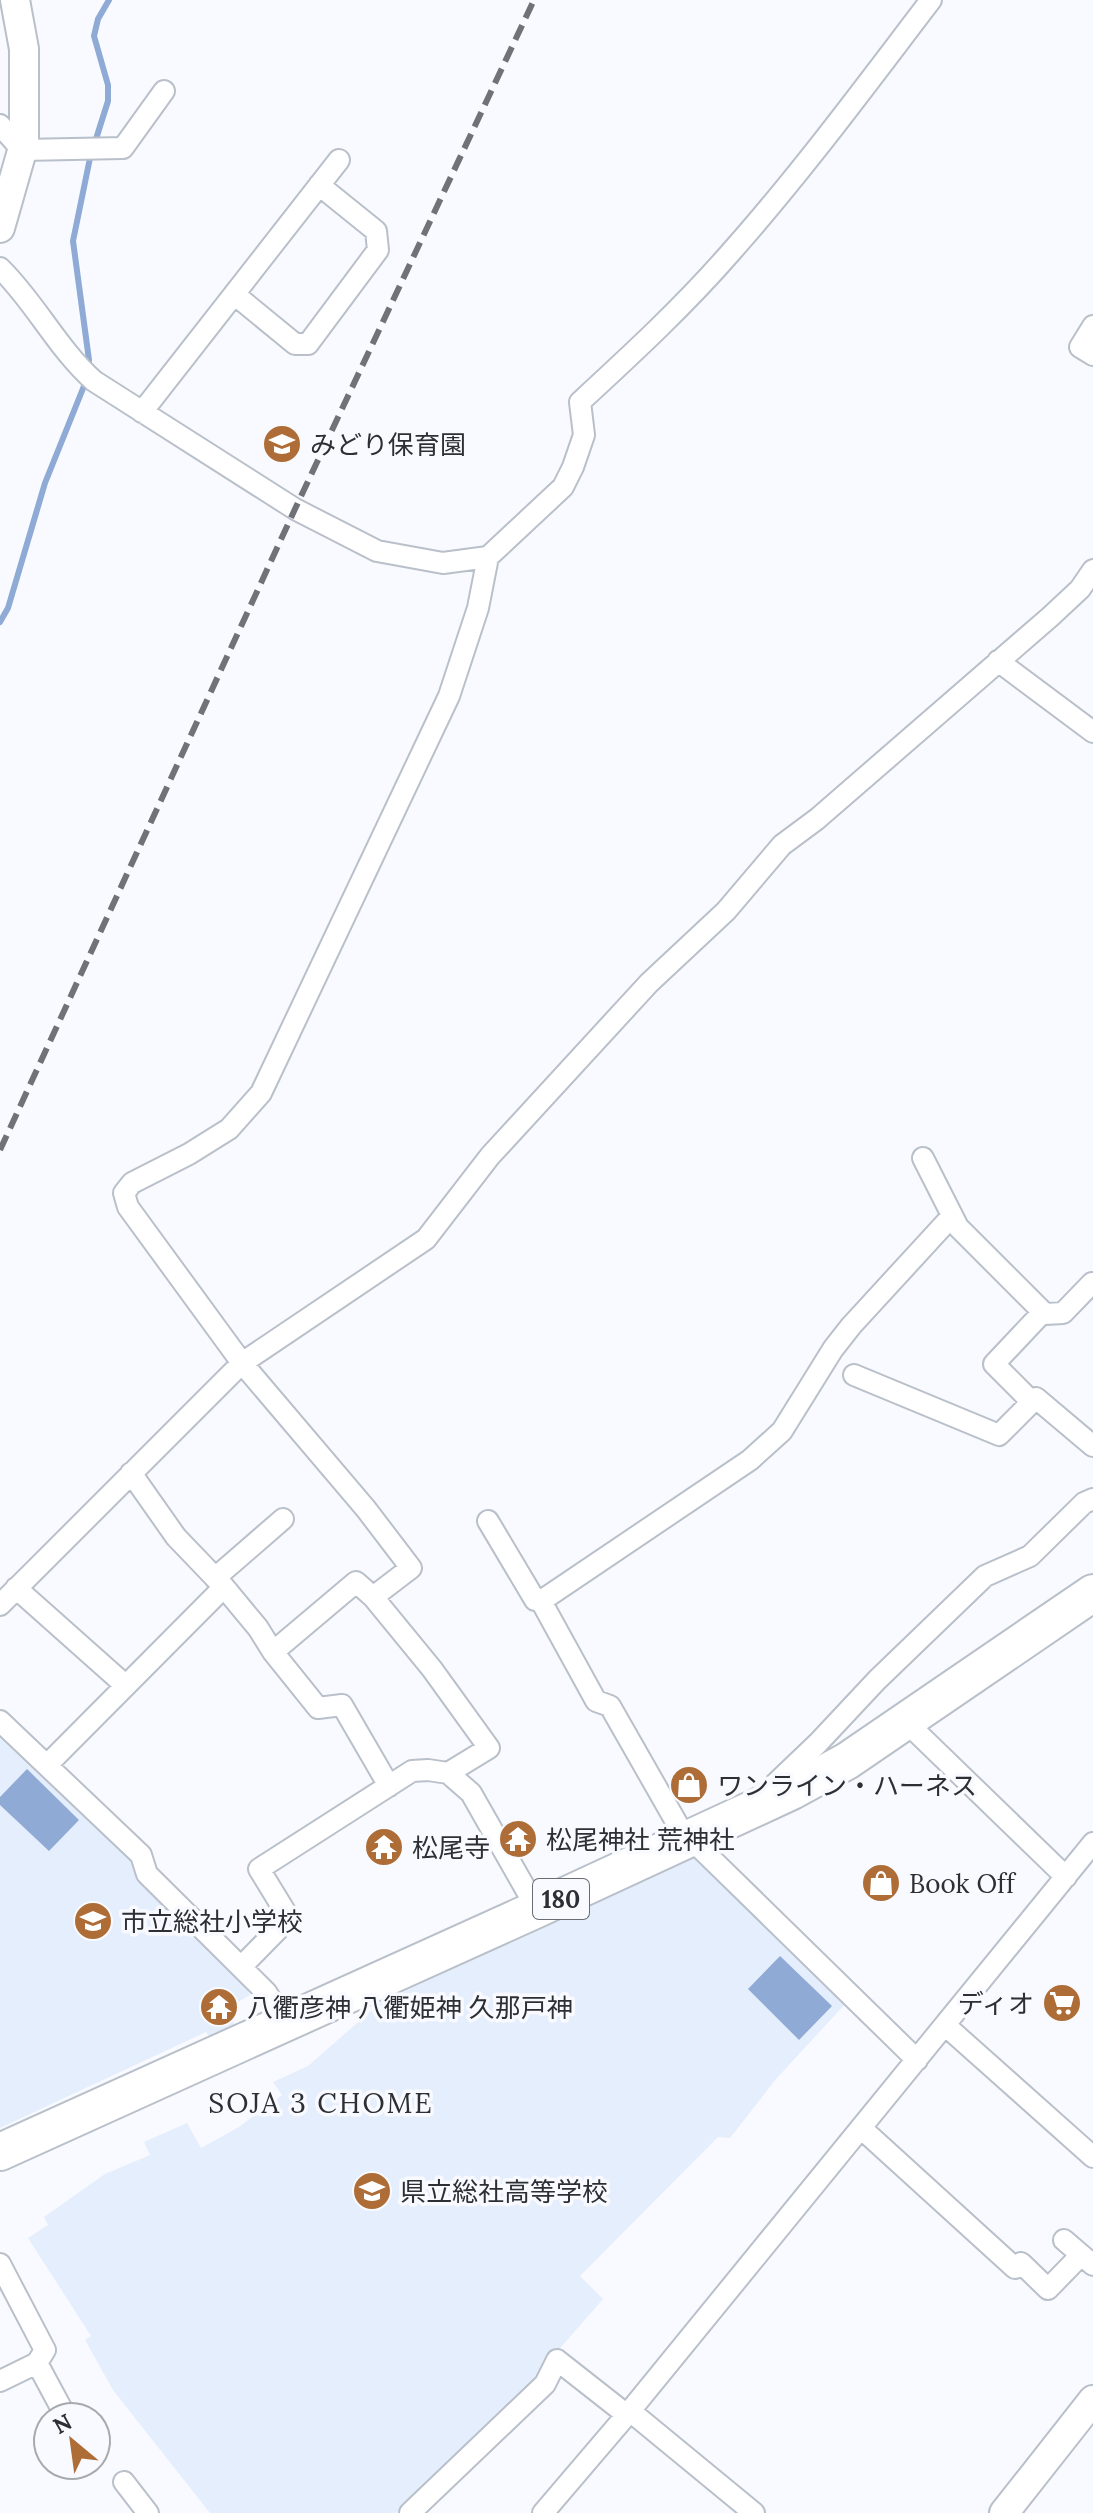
<svg xmlns="http://www.w3.org/2000/svg" width="1093" height="2513" viewBox="0 0 1093 2513" font-family="Lora,'Noto Sans JP',serif">
	<style>
		.built { fill: #e5eefc }
		.water { fill: #8eaad5 }
		.lines { fill: none; stroke-linecap: round; stroke-linejoin: round }
		.stream { stroke: #8eaad5; stroke-width: 6 }
		.street-casing { stroke: #b9c0ca; stroke-width: 24 }
		.secondary-casing { stroke: #b9c0ca; stroke-width: 32 }
		.highway-casing { stroke: #b9c0ca; stroke-width: 40 }
		.street { stroke: #fff; stroke-width: 20 }
		.secondary { stroke: #fff; stroke-width: 28 }
		.highway { stroke: #fff; stroke-width: 36 }
		.rail { stroke: #707277; stroke-width: 6; stroke-dasharray: 16 8; stroke-linecap: butt }
		.labels { text-anchor: middle; dominant-baseline: central; stroke-width: 7; stroke-linejoin: round; paint-order: stroke }
		.shield { fill: #f8faff; stroke: #696c70; stroke-width: 2 }
		.shield-label { font-size: 24px; font-weight: bold; fill: #2c2f33 }
		.poi-label { font-size: 26px; fill: #2c2f33; stroke: #f8faff; text-anchor: start }
		.neighbourhood-label { font-size: 28px; letter-spacing: 2px; fill: #2c2f33; stroke: #f8faff }
	</style>
	<rect width="100%" height="100%" fill="#f8faff"/>
	<!-- built -->
	<path class="built" d="M0,1733L135,1859L236,1970L250,1995L226,2009L235,2026L210,2038L206,2032L0,2128Z
		M696,1856L847,2002L776,2079L730,2138L718,2137L580,2276L603,2299L555,2354L539,2384L396,2513H210L113,2390L85,2340L91,2336L28,2238L48,2225L44,2217L105,2174L150,2155L144,2142L187,2123L201,2148L239,2127L282,2095L273,2082L308,2066L380,2003Z"/>
	<!-- water -->
	<path class="water" d="M27,1769L79,1820L49,1851L0,1805V1797Z
		M780,1956L832,2006L799,2040L748,1989Z"/>
	<g class="lines">
		<!-- stream -->
		<path class="stream" d="M88,370L89,360L73,241L90,158L108,101V85L94,36L98,19L109,0
			M0,622L8,608L45,483L86,381"/>
		<!-- street casing -->
		<g class="street-casing">
			<path id="street" d="M0,125L22,150L123,148L164,91
				M0,268C35,302 57,348 94,381L295,509L377,551L443,563L488,557
				M234,294L295,344H308L378,250L376,231L319,185
				M1093,326L1080,347L1093,355
				M142,412L339,160
				M998,661L1093,732
				M923,1158L958,1227L1045,1314L1063,1313L1092,1283
				M854,1375L999,1435L1036,1398L1093,1446
				M1032,1402L994,1364L1043,1312
				M131,1473L176,1537L224,1587L258,1628L273,1652L318,1708L342,1705L389,1786
				M488,1521L535,1600L541,1601
				M215,1578L283,1519
				M16,1588L125,1685
				M0,1605L242,1363L426,1239L490,1156L649,983L726,911L782,845L817,819L1050,617L1080,589L1093,570
				M273,1652L356,1582L373,1597
				M0,1721L141,1855L147,1874L266,1992L286,2023
				M905,1721L1066,1877
				M47,1765L224,1587
				M771,1794L773,1786L818,1743L877,1680L985,1576L1030,1556L1084,1503L1093,1499
				M691,1839L917,2060
				M687,1841L610,1706L596,1701L541,1601L750,1460L782,1431L833,1349L851,1326L952,1216
				M537,1909L471,1793L448,1773L489,1748L432,1669L373,1597L411,1568L366,1509L242,1363L128,1207L124,1193L132,1183L189,1154L229,1129L261,1093L449,696L478,608L488,557L563,487L573,467L584,435L580,402C632,354 684,306 731,252C802,172 866,85 931,0
				M241,1967L289,1918L259,1869L412,1771L428,1770L448,1773
				M946,2026L1093,2157
				M861,2128L1015,2268L1021,2263L1048,2289L1081,2255
				M1064,2240L1093,2265
				M0,2264L45,2350L37,2363
				M0,2381L37,2363L66,2417
				M630,2411L754,2513
				M124,2482L148,2513
				M410,2513L545,2384L557,2360L627,2415
				M543,2513L630,2411L1093,1843"/>
		</g>
		<!-- secondary casing -->
		<g class="secondary-casing">
			<path id="secondary" d="M0,228L24,144V49L15,0
				M1004,2513L1093,2400"/>
		</g>
		<!-- highway casing -->
		<g class="highway-casing">
			<path id="highway" d="M0,2152L537,1909L792,1791L847,1761L1093,1593"/>
		</g>
		<!-- street -->
		<use href="#street" class="street"/>
		<!-- secondary -->
		<use href="#secondary" class="secondary"/>
		<!-- highway -->
		<use href="#highway" class="highway"/>
		<!-- rail -->
		<path class="rail" d="M0,1150L295,509L534,0"/>
	</g>
	<!-- icons -->
	<defs>
		<g id="school-disc" transform="scale(2)"><circle r="9.5" fill="#ae6d37" stroke="#f8faff"/><path d="M0-5L7-2L0 1L-7-2ZM-4 1L0 2.5L4 1V4Q0 6-4 4Z" fill="#fff"/></g>
		<g id="shop-disc" transform="scale(2)"><circle r="9.5" fill="#ae6d37" stroke="#f8faff"/><path d="M-5-2.5h2.3a2.7 3.5 0 0 1 5.4 0H5L5.5 6h-11ZM-1.5-2.5h3a1.5 2.3 0 0 0-3 0Z" fill="#fff"/></g>
		<g id="temple-disc" transform="scale(2)"><circle r="9.5" fill="#ae6d37" stroke="#f8faff"/><path d="M0-6L5-2H3V0L6.5 2.5H4V6H1.5V3h-3V6H-4V2.5H-6.5L-3 0V-2H-5Z" fill="#fff"/></g>
		<g id="supermarket-disc" transform="scale(2)"><circle r="9.5" fill="#ae6d37" stroke="#f8faff"/><path d="M-6-5.5h2.5l.6 2H6L4.5 2H-2.5L-4.4-4H-6ZM-1.5 3.2a1.3 1.3 0 1 0 .1 0ZM3 3.2a1.3 1.3 0 1 0 .1 0Z" fill="#fff"/></g>
	</defs>
	<g fill-rule="evenodd">
		<use href="#school-disc" x="282" y="444"/>
		<use href="#shop-disc" x="689" y="1785"/>
		<use href="#temple-disc" x="518" y="1839"/>
		<use href="#temple-disc" x="384" y="1847"/>
		<use href="#shop-disc" x="881" y="1883"/>
		<use href="#school-disc" x="93" y="1921"/>
		<use href="#supermarket-disc" x="1062" y="2003"/>
		<use href="#temple-disc" x="219" y="2007"/>
		<use href="#school-disc" x="372" y="2191"/>
	</g>
	<g class="labels">
		<!-- shield labels -->
		<rect class="shield" x="533" y="1879" width="56" height="40" rx="6"/>
		<g class="shield-label">
			<text x="561" y="1899">180</text>
		</g>
		<!-- poi labels -->
		<g class="poi-label">
			<text x="310" y="444">みどり保育園</text>
			<text x="717" y="1785">ワンライン・ハーネス</text>
			<text x="546" y="1839">松尾神社 荒神社</text>
			<text x="412" y="1847">松尾寺</text>
			<text x="909" y="1883">Book Off</text>
			<text x="121" y="1921">市立総社小学校</text>
			<text x="1034" y="2003" text-anchor="end">ディオ</text>
			<text x="247" y="2007">八衢彦神 八衢姫神 久那戸神</text>
			<text x="400" y="2191">県立総社高等学校</text>
		</g>
		<!-- neighbourhood labels -->
		<g class="neighbourhood-label">
			<text x="321" y="2103">SOJA 3 CHOME</text>
		</g>
	</g>
	<!-- north arrow -->
	<g transform="translate(72 2441) rotate(331)"><circle r="38" fill="#f8faff" stroke="#a6a9ad" stroke-width="2"/>
	<path d="M0-6L14 30L0 20L-14 30Z" fill="#ae6d37"/>
	<text y="-12" font-size="22" font-weight="bold" text-anchor="middle" fill="#2c2f33">N</text>
	</g>
</svg>
